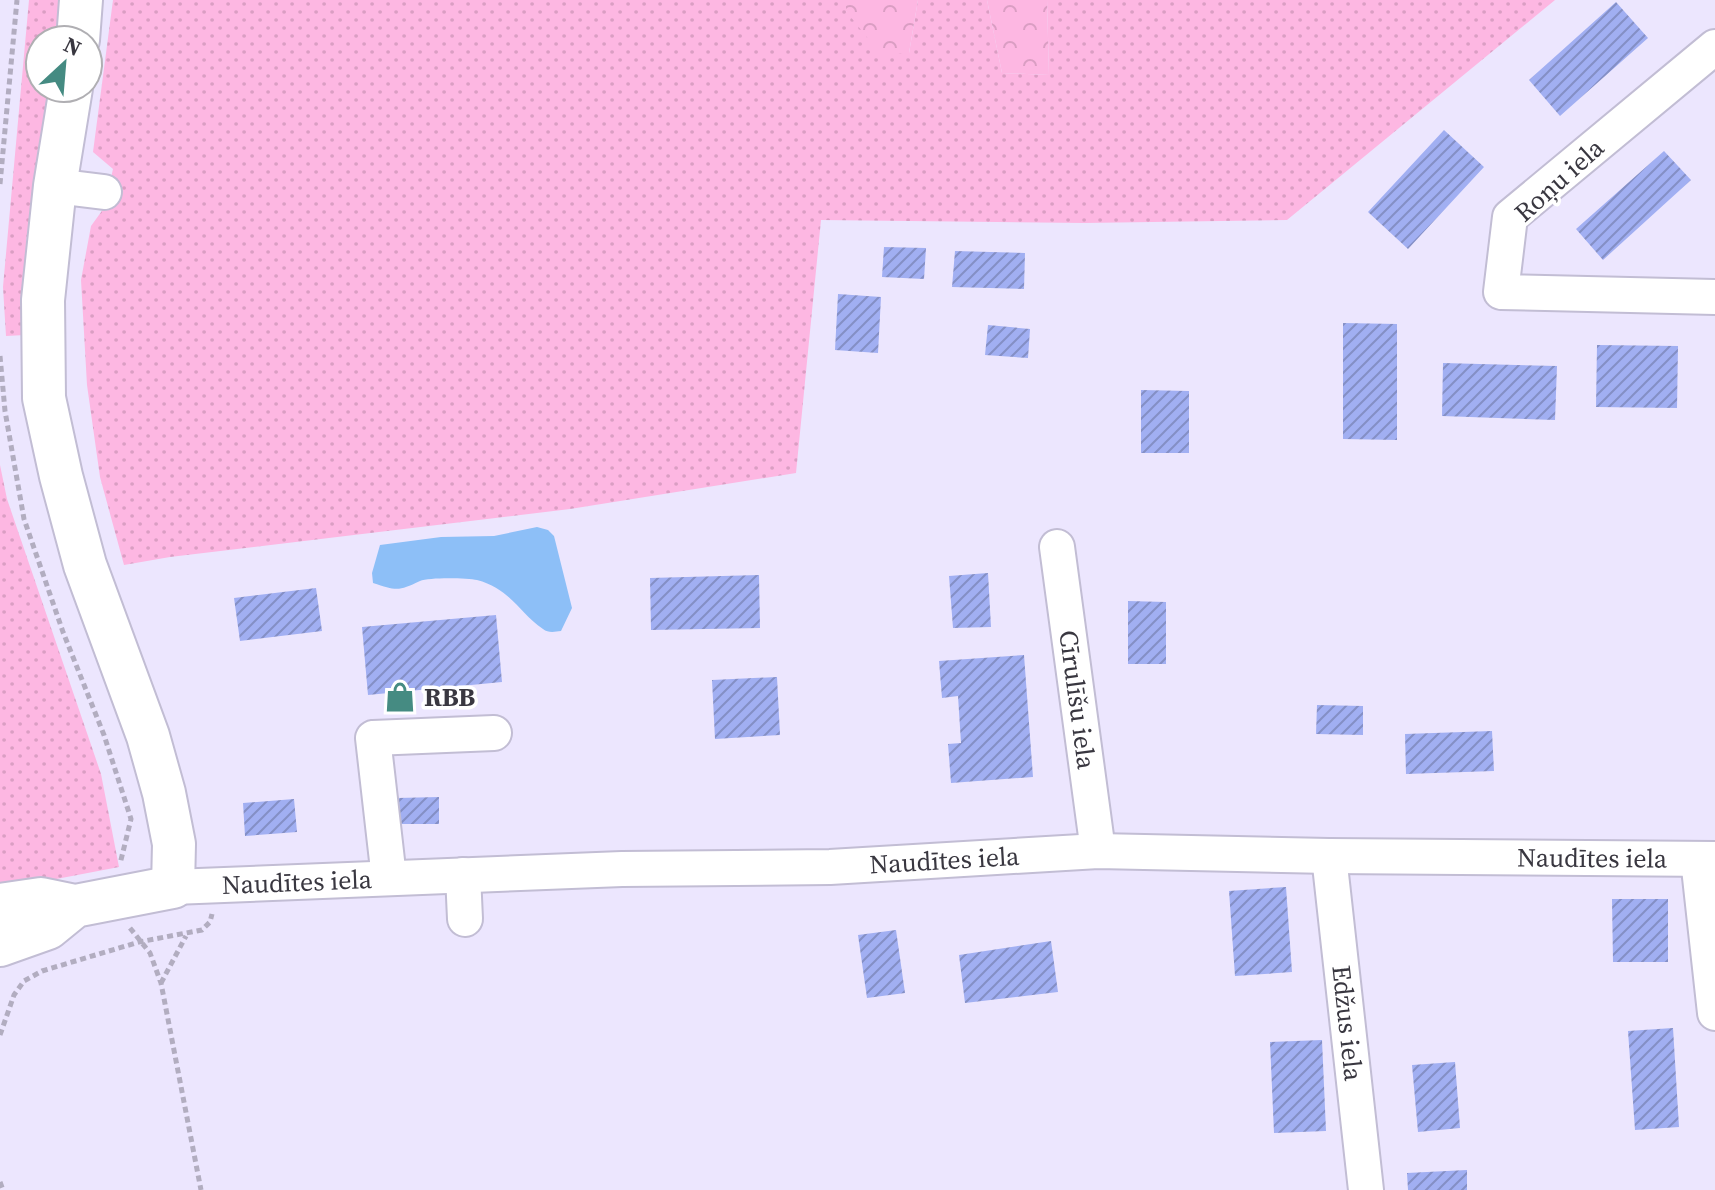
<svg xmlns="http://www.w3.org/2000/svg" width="1715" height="1190" viewBox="0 0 1715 1190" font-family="'Source Serif 4',serif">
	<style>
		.grass { fill: url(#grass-dots) }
		.forest { fill: url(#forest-crowns) }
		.water { fill: #8dbff7 }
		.building { fill: url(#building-hatch) }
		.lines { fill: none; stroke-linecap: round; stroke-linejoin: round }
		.minor-casing { stroke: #c2bdd4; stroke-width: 38 }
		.major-casing { stroke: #c2bdd4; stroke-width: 46 }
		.path { stroke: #b2adc0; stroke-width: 5; stroke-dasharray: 6 4; stroke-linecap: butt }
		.minor { stroke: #fff; stroke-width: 34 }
		.major { stroke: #fff; stroke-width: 42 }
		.labels { text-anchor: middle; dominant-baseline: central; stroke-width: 7; stroke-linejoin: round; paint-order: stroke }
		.street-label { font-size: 26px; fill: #393740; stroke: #fff }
		.poi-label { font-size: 26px; font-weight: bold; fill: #393740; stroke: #fff; text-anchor: start }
	</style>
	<defs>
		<pattern id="grass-dots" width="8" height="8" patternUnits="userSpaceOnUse" patternTransform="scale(2)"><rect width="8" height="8" fill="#fdb7e2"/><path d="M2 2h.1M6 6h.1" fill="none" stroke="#da9ec3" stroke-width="1.8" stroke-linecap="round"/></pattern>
		<pattern id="forest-crowns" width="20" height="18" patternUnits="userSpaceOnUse" patternTransform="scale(2)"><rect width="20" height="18" fill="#fdb7e2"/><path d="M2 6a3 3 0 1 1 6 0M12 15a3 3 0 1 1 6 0" fill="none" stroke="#da9ec3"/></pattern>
		<pattern id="building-hatch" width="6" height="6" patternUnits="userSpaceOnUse" patternTransform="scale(2)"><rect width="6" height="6" fill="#a1aff2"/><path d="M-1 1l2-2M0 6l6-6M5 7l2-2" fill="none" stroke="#848fc5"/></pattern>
	</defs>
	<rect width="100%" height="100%" fill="#ece6fe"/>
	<!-- grass -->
	<path class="grass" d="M29,0H61L57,40H40V88H50L26,242L25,335L6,336L3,287Z
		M113,0H846V11L909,53L918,0H987L1002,73L1049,75L1047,0H1555L1287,220L1084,223L821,220L796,473L570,509L170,557L124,565L100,477L87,385L81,280L91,226L104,208L113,169L93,152Z
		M0,465L7,499L101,774L119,867L46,881L0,884Z"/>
	<!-- forest -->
	<path class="forest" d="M846,0H918L909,53L881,55L846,11Z
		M987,0H1047L1049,75L1002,73Z"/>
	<!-- water -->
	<path class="water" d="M537,527L548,530L554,536L572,608L561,631C554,632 548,633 543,629C519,613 511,589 477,580C468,578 429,577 420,581C399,591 397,591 373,583L372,573L380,545L441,537L494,536Z"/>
	<!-- building -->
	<path class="building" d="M1616,2L1648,38L1560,116L1529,80Z
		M1444,130L1484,167L1408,249L1368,212Z
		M1664,151L1691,180L1603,260L1576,229Z
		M884,247L926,248L924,279L882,277Z
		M955,251L1025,253L1024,289L952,287Z
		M838,294L881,297L878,353L835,350Z
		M1343,323L1397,324V440L1343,439Z
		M988,325L1030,329L1028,358L985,355Z
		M1597,345L1678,346L1677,408L1596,407Z
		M1443,363L1557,366L1555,420L1442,416Z
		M1141,390L1189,391V453H1141Z
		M988,573L991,627L953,628L949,576Z
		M759,575L760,628L651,630L650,578Z
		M316,588L322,631L240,641L234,598Z
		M1128,601L1166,602V664H1128Z
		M496,615L502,682L368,695L362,627Z
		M1024,655L1033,777L951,783L948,744L961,743L958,696L942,698L939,661Z
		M777,677L780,735L715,739L712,680Z
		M1317,705L1363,706V735L1316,734Z
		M1492,731L1494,771L1406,774L1405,734Z
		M439,797V824H398L397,798Z
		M294,799L297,832L245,836L243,803Z
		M1286,887L1292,972L1235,976L1229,891Z
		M1612,899H1668V962H1613Z
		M896,930L905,993L867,998L858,935Z
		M1051,941L1058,992L965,1003L959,955Z
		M1673,1028L1679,1127L1635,1130L1628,1031Z
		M1322,1040L1326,1131L1274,1133L1270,1042Z
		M1455,1062L1460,1128L1418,1132L1412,1065Z
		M1467,1170V1190H1408L1407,1173Z"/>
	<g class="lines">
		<!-- minor casing -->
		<g class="minor-casing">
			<g id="minor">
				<path d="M1715,47L1510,217L1501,292L1715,297"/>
				<path d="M55,186L104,192"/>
				<path id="s1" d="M1057,547L1098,851"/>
				<path id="s2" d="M1329,856L1366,1190"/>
				<path d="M1698,859L1715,1013"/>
				<path d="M463,875L465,919"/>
				<path d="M389,878L373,738L494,733"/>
				<path id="s3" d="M173,887L622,869L830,867L1098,851L1329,856L1715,859"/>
			</g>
		</g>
		<!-- major casing -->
		<g class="major-casing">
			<path id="major" d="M78,40L81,0
				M0,905L41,899L75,906L173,887L174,844L164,793L148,736L85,565L61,476L44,398L43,300L55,186L71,88
				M0,945L48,928L75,906"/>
		</g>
		<!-- path -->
		<path class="path" d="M0,184L17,0
			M0,356L5,411L24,519L63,632L104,735L131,819L120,864
			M130,928L150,953L161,983L201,1190
			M161,983L186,936
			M0,1035L14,995L24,981L42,971L139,942L202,930L210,922L212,914
			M0,1182L3,1190"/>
		<!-- minor -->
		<use href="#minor" class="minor"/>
		<!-- major -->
		<use href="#major" class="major"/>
	</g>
	<!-- icons -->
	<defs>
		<g id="shop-bare" transform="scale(2.4)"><path d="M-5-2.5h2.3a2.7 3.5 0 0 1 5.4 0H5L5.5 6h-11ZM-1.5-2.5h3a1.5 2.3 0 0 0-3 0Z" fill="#458b82" stroke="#fff" stroke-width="2.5" paint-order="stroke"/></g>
	</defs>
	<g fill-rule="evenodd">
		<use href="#shop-bare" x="400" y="697"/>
	</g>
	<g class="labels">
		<!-- street labels -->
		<g class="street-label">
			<text transform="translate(1559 180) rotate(-42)">Roņu iela</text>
			<text stroke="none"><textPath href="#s1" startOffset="154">Cīrulīšu iela</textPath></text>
			<text stroke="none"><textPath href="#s3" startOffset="1420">Naudītes iela</textPath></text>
			<text stroke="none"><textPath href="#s3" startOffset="772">Naudītes iela</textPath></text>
			<text stroke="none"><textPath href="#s3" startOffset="124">Naudītes iela</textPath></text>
			<text stroke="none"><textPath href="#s2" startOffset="168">Edžus iela</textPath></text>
		</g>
		<!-- poi labels -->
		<g class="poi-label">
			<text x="424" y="697">RBB</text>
		</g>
	</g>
	<!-- north arrow -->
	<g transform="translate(64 64) rotate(26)"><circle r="38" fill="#ffffff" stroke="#b0afb3" stroke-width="2"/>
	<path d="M0-6L14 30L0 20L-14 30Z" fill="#458b82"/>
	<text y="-12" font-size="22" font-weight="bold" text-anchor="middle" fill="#393740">N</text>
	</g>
</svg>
